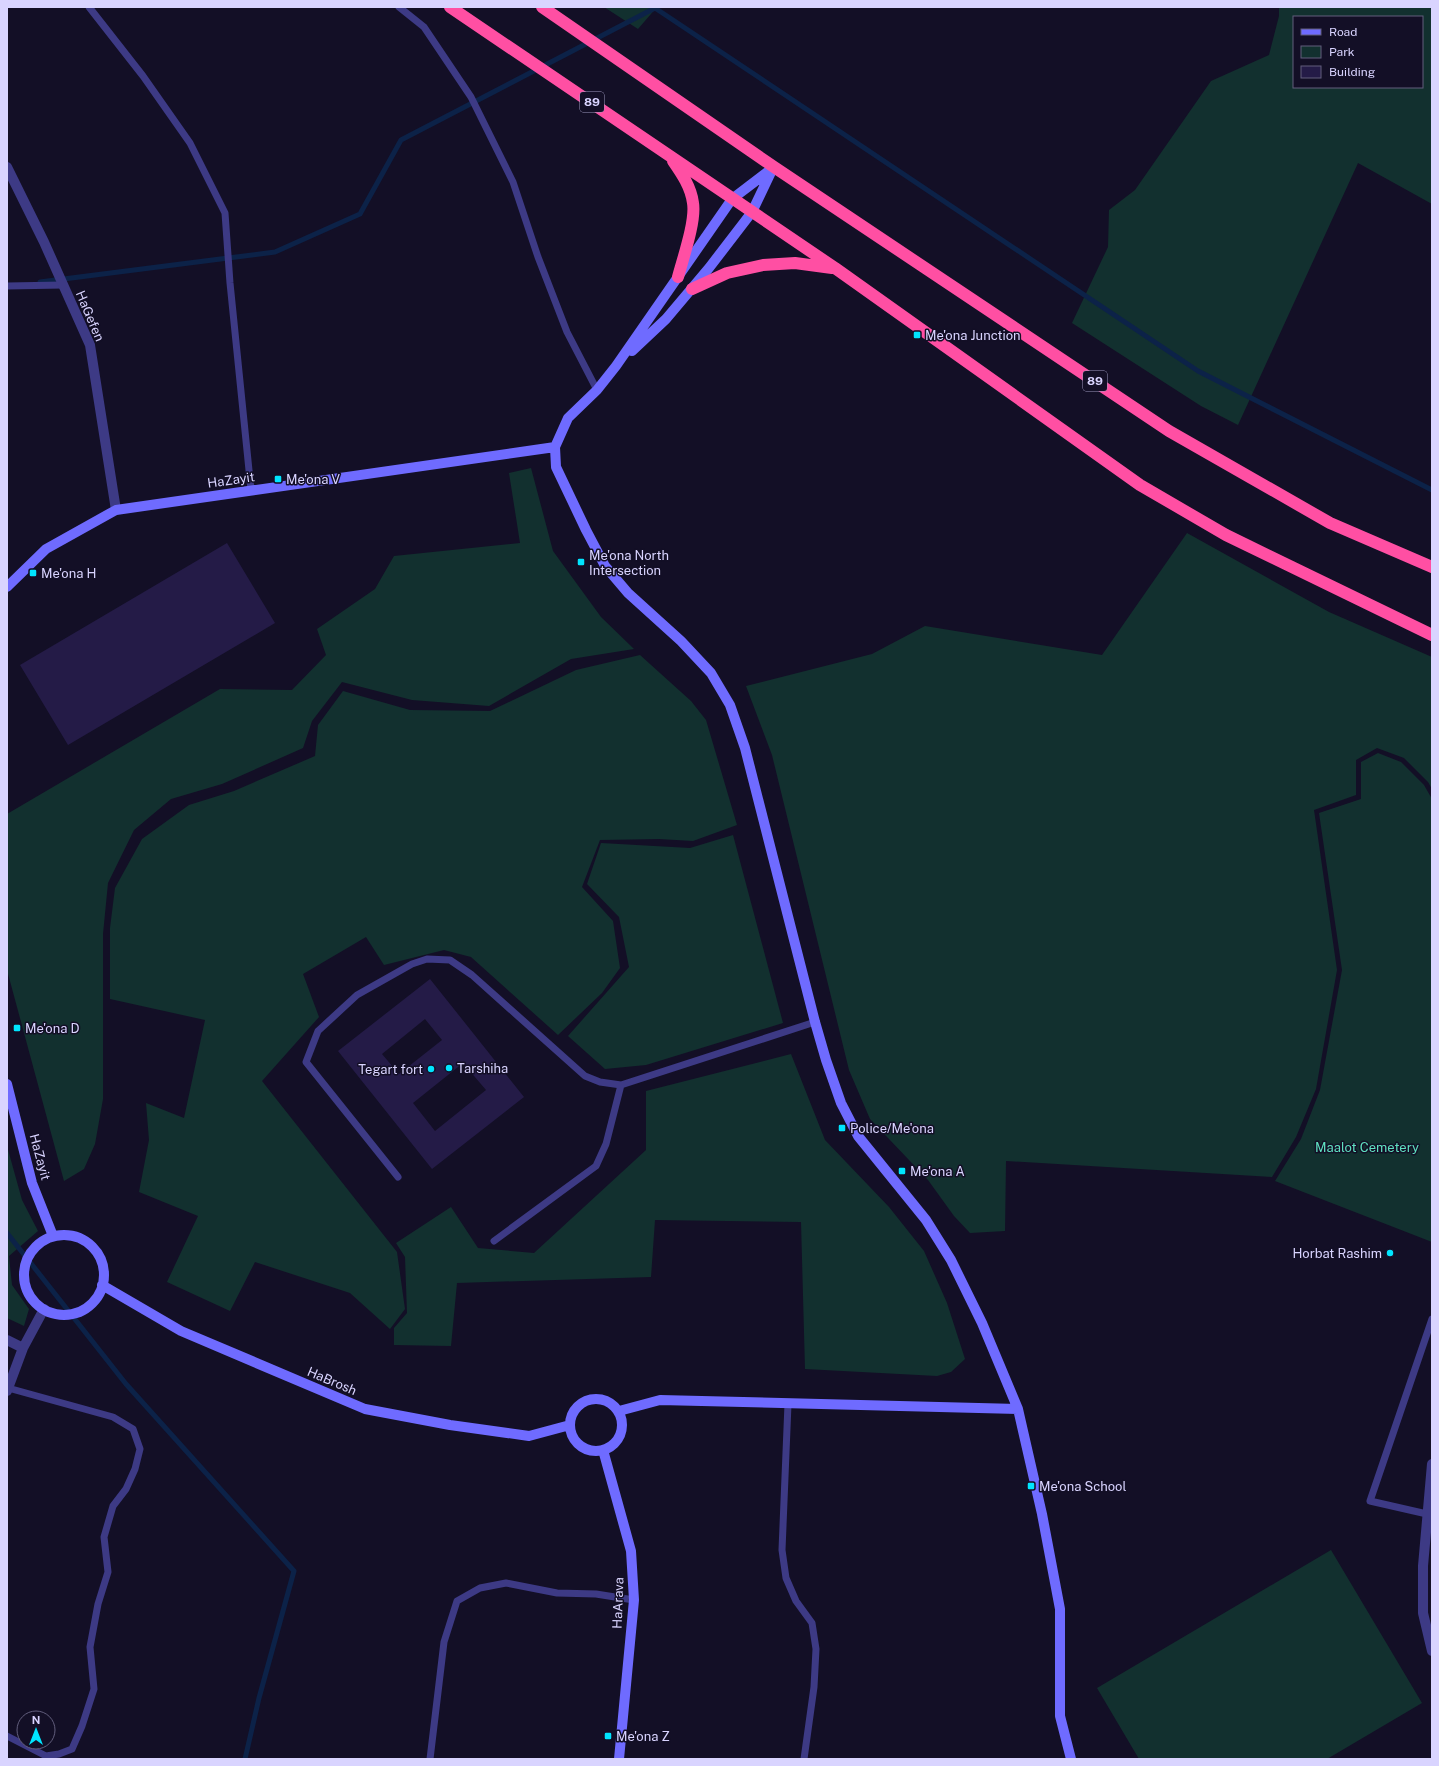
<svg xmlns="http://www.w3.org/2000/svg" width="1439" height="1766" viewBox="0 0 1439 1766" font-family="'Public Sans',sans-serif">
	<style>
		.green { fill: #12302f; fill-rule: evenodd }
		.lines { fill: none; stroke-linecap: round; stroke-linejoin: round }
		.stream { stroke: #0c2248; stroke-width: 5 }
		.building { fill: #241b47; fill-rule: evenodd }
		.lane { stroke: #3d3a85; stroke-width: 7 }
		.street { stroke: #3d3a85; stroke-width: 10 }
		.secondary { stroke: #6f6bff; stroke-width: 10 }
		.highway { stroke: #ff4fa3; stroke-width: 12 }
		.poi-dot { fill: #00e5ff; stroke: #130f26; stroke-width: 1.5 }
		.labels { text-anchor: middle; dominant-baseline: central; stroke-width: 3; stroke-linejoin: round; paint-order: stroke }
		.shield { fill: #130f26; stroke: #9e99be; stroke-width: 1 }
		.shield-label { font-size: 12px; font-weight: bold; fill: #d9d4ff }
		.street-label { font-size: 13px; fill: #d9d4ff; stroke: #130f26 }
		.poi-label { font-size: 13px; fill: #d9d4ff; stroke: #130f26; text-anchor: start }
		.park-label { font-size: 13px; fill: #5fe0c0; stroke: #130f26 }
	</style>
	<rect width="100%" height="100%" fill="#130f26"/>
	<!-- green -->
	<path class="green" d="M604,7H657L638,29Z
		M1279,7H1432V204L1358,163L1238,425L1201,406L1072,323L1108,247L1109,210L1135,190L1211,81L1269,55L1279,16ZM1294,17H1422V87H1294Z
		M531,468L553,551L601,617L634,649L571,659L489,706L412,700L342,682L312,721L303,748L222,784L171,799L134,830L108,883L103,934V1099L95,1144L84,1169L64,1181L7,970V814L220,689L292,690L326,655L317,629L375,589L394,556L520,543L509,473Z
		M1187,533L1329,612L1432,657V789L1428,782L1404,758L1377,748L1356,760V795L1314,810L1337,970L1316,1089L1296,1137L1272,1177L1006,1161L1005,1231L970,1233L954,1216L928,1180L870,1119L849,1070L772,755L746,686L872,654L925,626L1102,655Z
		M640,655L691,701L706,720L737,825L693,841L659,839L600,840L582,887L613,921L620,968L602,993L558,1035L471,957L444,950L384,965L366,937L303,974L319,1017L262,1081L397,1252L405,1309L390,1329L350,1293L255,1262L230,1311L167,1282L198,1216L139,1192L149,1140L146,1103L184,1118L205,1020L110,999V928L115,888L142,839L189,805L234,791L315,756L318,725L343,691L410,710L490,711L576,670Z
		M1378,753L1401,762L1424,785L1432,799V1242L1275,1181L1301,1139L1320,1090L1342,970L1319,813L1361,799V762Z
		M733,835L783,1023L646,1065L605,1069L568,1036L629,967L619,917L587,884L601,843L690,848Z
		M791,1054L825,1140L889,1207L924,1251L947,1303L965,1359L951,1372L937,1376L805,1369L801,1222L655,1220L651,1277L457,1283L451,1346L394,1345V1328L407,1313L405,1257L396,1243L451,1207L478,1248L534,1253L646,1150V1091Z
		M7,1146L22,1200L38,1231L9,1256L12,1285L29,1309L24,1326L7,1318Z
		M1331,1550L1422,1703L1327,1759H1139L1097,1688Z"/>
	<g class="lines">
		<!-- stream -->
		<path class="stream" d="M40,282L275,252L360,214L401,140L655,8L1198,371L1432,490
			M7,1233L126,1384L294,1571L259,1698L245,1759"/>
	</g>
	<!-- building -->
	<path class="building" d="M227,543L275,623L68,745L20,665Z
		M430,979L524,1097L432,1169L338,1051ZM425,1019L442,1040L399,1074L382,1054ZM463,1063L486,1090L435,1131L413,1103Z"/>
	<g class="lines">
		<!-- lane -->
		<path class="lane" d="M89,7L143,76L190,143L225,213L230,283L251,490
			M399,7L424,27L471,97L513,182L538,257L567,332L597,390
			M7,286L63,285
			M398,1177L306,1062L318,1031L357,995L412,964L427,959L450,960L472,975L585,1076L600,1082L621,1085L815,1022
			M494,1241L596,1166L606,1144L621,1085
			M788,1404L782,1550L786,1578L796,1601L812,1623L816,1649L814,1687L804,1759
			M1427,1514L1370,1501L1432,1319
			M7,1736L46,1756L59,1754L72,1749L82,1726L94,1689L90,1647L98,1604L108,1572L104,1537L113,1506L126,1489L135,1469L140,1449L133,1429L113,1417L8,1388
			M430,1759L444,1642L457,1601L480,1588L506,1583L557,1593L596,1594L634,1600"/>
		<!-- street -->
		<path class="street" d="M7,167L44,242L90,345L116,510
			M7,1340L23,1348
			M7,1391L23,1348L44,1309
			M1432,1464L1423,1566V1613L1432,1651"/>
		<!-- secondary -->
		<path class="secondary" d="M774,167L732,199L616,366L597,390L568,418L555,447L556,467L586,530L605,566L628,593L681,641L711,673L730,705L745,748L815,1022L826,1060L841,1103L858,1136L926,1220L951,1260L982,1323L1018,1409L1042,1514L1060,1609V1716L1071,1759
			M632,351L666,319L709,268L752,212L772,170
			M7,587L46,549L116,510L555,447
			M7,1084L32,1183L53,1236
			M24 1275a40 40 0 1 1 80 0a40 40 0 1 1-80 0Z
			M102,1285L181,1331L365,1409L450,1425L529,1436L570,1425
			M570 1425a26 26 0 1 1 52 0a26 26 0 1 1-52 0Z
			M619,1411L660,1400L1018,1409
			M603,1450L631,1551L634,1600L619,1759"/>
		<!-- highway -->
		<path class="highway" d="M450,7L835,268L1140,485L1226,535L1432,635
			M542,7L774,167L1169,431L1330,523L1432,567
			M673,161C682,174 691,187 693,203C696,221 683,258 678,277
			M692,289L727,273L763,265L795,263L832,268"/>
	</g>
	<!-- markers -->
	<g class="poi-dot">
		<rect x="913" y="331" width="8" height="8" rx="2"/>
		<rect x="274" y="475" width="8" height="8" rx="2"/>
		<rect x="577" y="558" width="8" height="8" rx="2"/>
		<rect x="29" y="569" width="8" height="8" rx="2"/>
		<rect x="13" y="1024" width="8" height="8" rx="2"/>
		<circle cx="449" cy="1068" r="4"/>
		<circle cx="431" cy="1069" r="4"/>
		<rect x="838" y="1124" width="8" height="8" rx="2"/>
		<rect x="898" y="1167" width="8" height="8" rx="2"/>
		<circle cx="1390" cy="1253" r="4"/>
		<rect x="1027" y="1482" width="8" height="8" rx="2"/>
		<rect x="604" y="1732" width="8" height="8" rx="2"/>
	</g>
	<g class="labels">
		<!-- shield labels -->
		<g class="shield">
			<rect x="580" y="92" width="24" height="20" rx="3"/>
			<rect x="1083" y="371" width="24" height="20" rx="3"/>
		</g>
		<g class="shield-label">
			<text x="592" y="102">89</text>
			<text x="1095" y="381">89</text>
		</g>
		<!-- street labels -->
		<g class="street-label">
			<text transform="translate(90 316) rotate(67)">HaGefen</text>
			<text transform="translate(231 480) rotate(-8)">HaZayit</text>
			<text transform="translate(40 1157) rotate(75)">HaZayit</text>
			<text transform="translate(332 1381) rotate(23)">HaBrosh</text>
			<text transform="translate(618 1603) rotate(-88)">HaArava</text>
		</g>
		<!-- poi labels -->
		<g class="poi-label">
			<text x="925" y="335">Me'ona Junction</text>
			<text x="286" y="479">Me'ona V</text>
			<text x="589" y="555">Me'ona North<tspan x="589" dy="15">Intersection</tspan></text>
			<text x="41" y="573">Me'ona H</text>
			<text x="25" y="1028">Me'ona D</text>
			<text x="457" y="1068">Tarshiha</text>
			<text x="423" y="1069" text-anchor="end">Tegart fort</text>
			<text x="850" y="1128">Police/Me'ona</text>
			<text x="910" y="1171">Me'ona A</text>
			<text x="1382" y="1253" text-anchor="end">Horbat Rashim</text>
			<text x="1039" y="1486">Me'ona School</text>
			<text x="616" y="1736">Me'ona Z</text>
		</g>
		<!-- park labels -->
		<g class="park-label">
			<text x="1367" y="1147">Maalot Cemetery</text>
		</g>
	</g>
	<!-- border -->
	<rect width="1439" height="1766" fill="none" stroke="#d9d4ff" stroke-width="16"/>
	<!-- legend -->
	<rect x="1293" y="16" width="130" height="72" fill="#130f26" stroke="#625e7d"/>
	<rect x="1301" y="29" width="20" height="6" fill="#6f6bff" stroke="#625e7d"/>
	<text x="1329" y="36" font-size="12" fill="#d9d4ff">Road</text>
	<rect x="1301" y="46" width="20" height="12" fill="#12302f" stroke="#625e7d"/>
	<text x="1329" y="56" font-size="12" fill="#d9d4ff">Park</text>
	<rect x="1301" y="66" width="20" height="12" fill="#241b47" stroke="#625e7d"/>
	<text x="1329" y="76" font-size="12" fill="#d9d4ff">Building</text>
	<!-- north arrow -->
	<g transform="translate(36 1730)"><circle r="19" fill="#130f26" stroke="#625e7d"/>
	<path d="M0-3L7 15L0 10L-7 15Z" fill="#00e5ff"/>
	<text y="-6" font-size="11" font-weight="bold" text-anchor="middle" fill="#d9d4ff">N</text>
	</g>
</svg>
